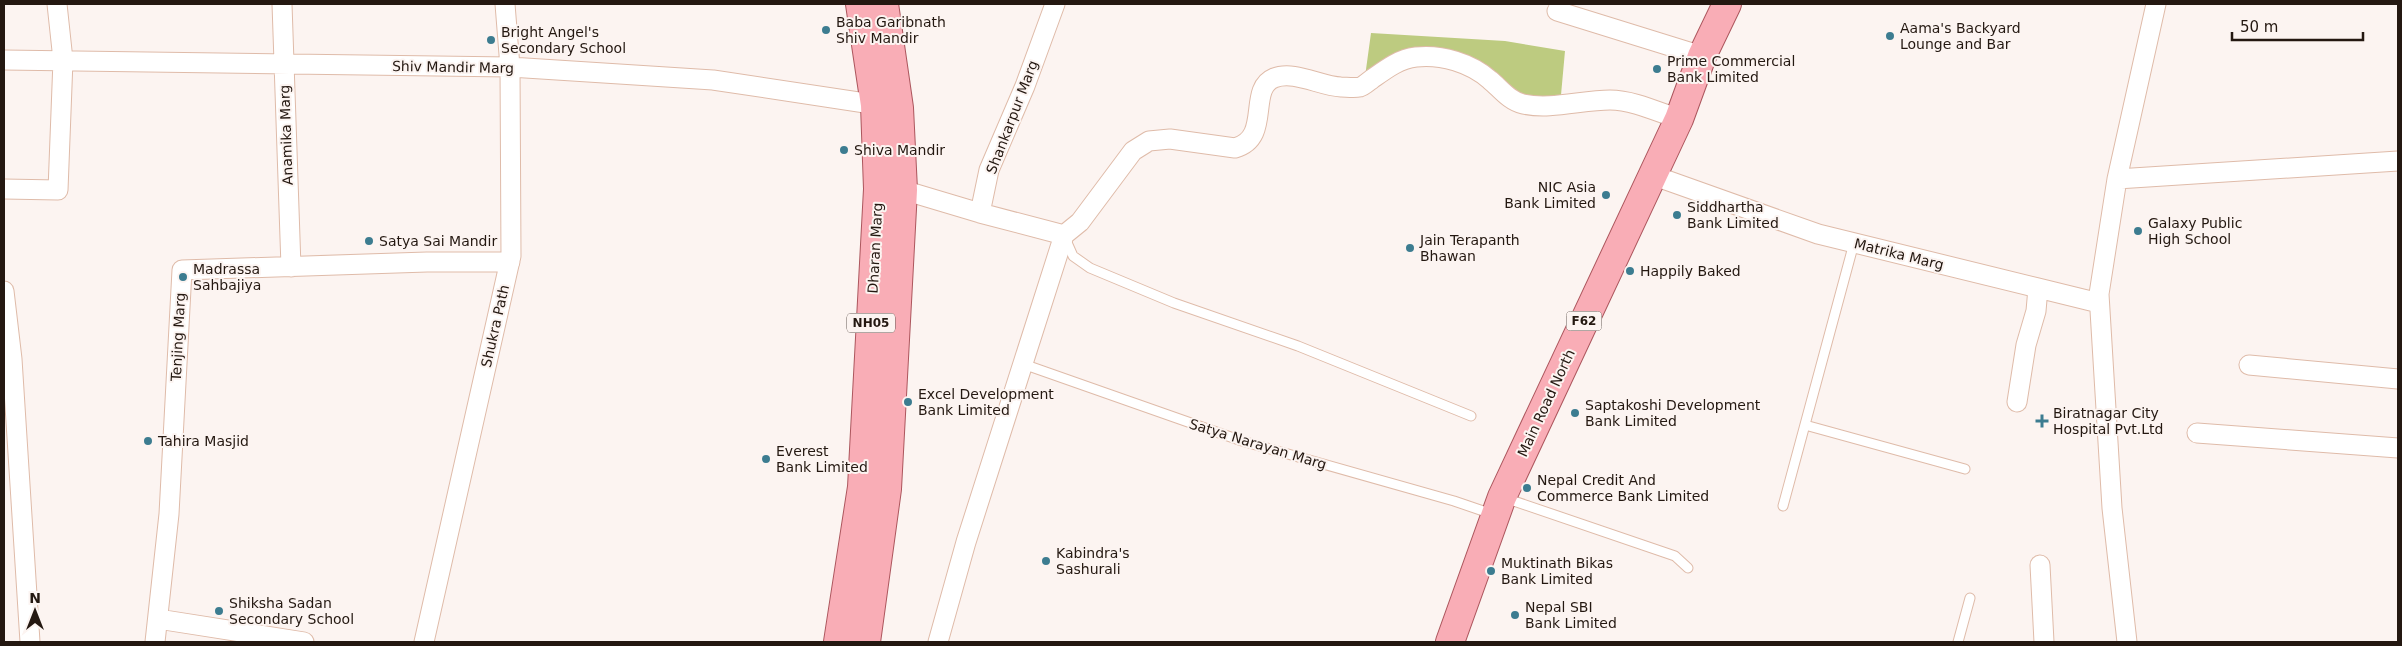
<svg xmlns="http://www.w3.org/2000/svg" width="2402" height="646" viewBox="0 0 2402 646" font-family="'DejaVu Sans',sans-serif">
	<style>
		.forest { fill: #bdcb80 }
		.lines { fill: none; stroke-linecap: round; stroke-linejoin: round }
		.service-casing { stroke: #dfbba9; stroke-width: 11 }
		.minor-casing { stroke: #dfbba9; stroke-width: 21 }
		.primary-casing { stroke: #ac565d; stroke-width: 30 }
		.service { stroke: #fff; stroke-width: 9 }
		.minor { stroke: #fff; stroke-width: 19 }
		.primary { stroke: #f9adb6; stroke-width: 28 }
		.poi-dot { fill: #3c7c90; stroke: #fcf4f1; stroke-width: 2 }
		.labels { text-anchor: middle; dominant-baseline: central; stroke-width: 4; stroke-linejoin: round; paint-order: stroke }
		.shield { fill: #fcf4f1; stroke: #655a54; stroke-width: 1 }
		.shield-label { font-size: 12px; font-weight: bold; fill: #241811 }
		.poi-label { font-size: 14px; fill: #241811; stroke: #fcf4f1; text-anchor: start }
		.street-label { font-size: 14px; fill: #241811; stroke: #fcf4f1 }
	</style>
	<rect width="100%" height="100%" fill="#fcf4f1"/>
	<!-- forest -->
	<path class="forest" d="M1371,33L1505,41L1565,51L1560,106H1536L1456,62L1423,59L1364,84Z"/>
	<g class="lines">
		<!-- service casing -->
		<g class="service-casing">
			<path id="service" d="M1065,238L1073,256L1090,268L1174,303L1298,346L1471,416
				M1023,364L1242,441L1454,501L1492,514
				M1805,425L1965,469
				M1505,498L1675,556L1688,568
				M1783,506L1854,243
				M1958,642L1970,598"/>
		</g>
		<!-- minor casing -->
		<g class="minor-casing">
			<path id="minor" d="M282,4L291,267
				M1557,11L1702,56
				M4,60L510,67L713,80L885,106
				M1652,175L1818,234L2038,288L2036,311L2026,345L2017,402
				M2117,179L2398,161
				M4,189L58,190L63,60L57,4
				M903,190L980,213L989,170L1025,86L1055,4
				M980,213L1064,235
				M2038,288L2099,303
				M4,291L12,359L30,642
				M2249,365L2398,379
				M2197,433L2398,448
				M2040,565L2044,642
				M158,619L304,642
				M155,642L169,514L182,270L427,262H510
				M424,642L511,256L510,67L505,4
				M938,642L966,542L1064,235L1080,222L1133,151L1149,141L1170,139L1235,148C1272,138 1247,89 1274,78C1294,70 1320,86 1341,87C1346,87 1354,88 1360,87C1364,86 1369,81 1372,79C1386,69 1399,59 1416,57C1441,54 1471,63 1490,80C1500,88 1509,101 1523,104C1551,110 1582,100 1610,100C1633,100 1658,112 1679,119
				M2127,642L2112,508L2099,294L2117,179L2156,4"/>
		</g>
		<!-- primary casing -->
		<g class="primary-casing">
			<path id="primary" d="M838,642L862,487L878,189L875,105L860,4
				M866,642L887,489L903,190L899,108L884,4
				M1450,642L1502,497L1679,119L1702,56L1727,4"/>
		</g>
		<!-- service -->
		<use href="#service" class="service"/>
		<!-- minor -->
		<use href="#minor" class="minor"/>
		<!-- primary -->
		<use href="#primary" class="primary"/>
	</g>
	<!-- markers -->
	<g class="poi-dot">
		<circle cx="826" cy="30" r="5"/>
		<circle cx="1890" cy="36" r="5"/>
		<circle cx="491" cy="40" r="5"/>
		<circle cx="1657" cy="69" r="5"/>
		<circle cx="844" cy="150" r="5"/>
		<circle cx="1606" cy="195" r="5"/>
		<circle cx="1677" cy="215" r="5"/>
		<circle cx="2138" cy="231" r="5"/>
		<circle cx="369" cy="241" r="5"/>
		<circle cx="1410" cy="248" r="5"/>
		<circle cx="1630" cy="271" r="5"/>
		<circle cx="183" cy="277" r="5"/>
		<circle cx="908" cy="402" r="5"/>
		<circle cx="1575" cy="413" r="5"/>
		<path d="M2039.5 413.5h5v5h5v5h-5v5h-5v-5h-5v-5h5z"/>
		<circle cx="148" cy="441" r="5"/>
		<circle cx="766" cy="459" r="5"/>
		<circle cx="1527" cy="488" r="5"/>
		<circle cx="1046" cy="561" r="5"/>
		<circle cx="1491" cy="571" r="5"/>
		<circle cx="219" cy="611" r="5"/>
		<circle cx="1515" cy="615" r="5"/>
	</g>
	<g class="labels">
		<!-- shield labels -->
		<g class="shield">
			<rect x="1566.5" y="311.5" width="35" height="19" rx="4"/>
			<rect x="847" y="313.5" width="48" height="19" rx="4"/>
		</g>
		<g class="shield-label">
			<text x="1584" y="321">F62</text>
			<text x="871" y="323">NH05</text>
		</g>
		<!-- poi labels -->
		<g class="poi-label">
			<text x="836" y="22">Baba Garibnath<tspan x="836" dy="16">Shiv Mandir</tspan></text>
			<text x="1900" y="28">Aama's Backyard<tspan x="1900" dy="16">Lounge and Bar</tspan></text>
			<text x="501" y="32">Bright Angel's<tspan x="501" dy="16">Secondary School</tspan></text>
			<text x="1667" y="61">Prime Commercial<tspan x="1667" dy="16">Bank Limited</tspan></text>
			<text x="854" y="150">Shiva Mandir</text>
			<text x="1596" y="187" text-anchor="end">NIC Asia<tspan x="1596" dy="16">Bank Limited</tspan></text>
			<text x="1687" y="207">Siddhartha<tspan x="1687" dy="16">Bank Limited</tspan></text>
			<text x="2148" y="223">Galaxy Public<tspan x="2148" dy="16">High School</tspan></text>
			<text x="1420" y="240">Jain Terapanth<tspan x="1420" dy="16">Bhawan</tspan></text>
			<text x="379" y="241">Satya Sai Mandir</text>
			<text x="193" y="269">Madrassa<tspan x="193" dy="16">Sahbajiya</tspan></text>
			<text x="1640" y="271">Happily Baked</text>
			<text x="918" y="394">Excel Development<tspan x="918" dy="16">Bank Limited</tspan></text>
			<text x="1585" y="405">Saptakoshi Development<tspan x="1585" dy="16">Bank Limited</tspan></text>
			<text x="2053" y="413">Biratnagar City<tspan x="2053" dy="16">Hospital Pvt.Ltd</tspan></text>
			<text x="158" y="441">Tahira Masjid</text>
			<text x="776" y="451">Everest<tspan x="776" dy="16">Bank Limited</tspan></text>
			<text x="1537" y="480">Nepal Credit And<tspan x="1537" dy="16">Commerce Bank Limited</tspan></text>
			<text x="1056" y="553">Kabindra's<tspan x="1056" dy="16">Sashurali</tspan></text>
			<text x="1501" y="563">Muktinath Bikas<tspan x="1501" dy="16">Bank Limited</tspan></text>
			<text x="229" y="603">Shiksha Sadan<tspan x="229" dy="16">Secondary School</tspan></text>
			<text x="1525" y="607">Nepal SBI<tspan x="1525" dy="16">Bank Limited</tspan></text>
		</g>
		<!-- street labels -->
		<g class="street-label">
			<text transform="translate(453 67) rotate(1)">Shiv Mandir Marg</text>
			<text transform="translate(1012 117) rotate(-69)">Shankarpur Marg</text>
			<text transform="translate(286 135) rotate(-92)">Anamika Marg</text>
			<text transform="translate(875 248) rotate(-87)">Dharan Marg</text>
			<text transform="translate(1899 254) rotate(14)">Matrika Marg</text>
			<text transform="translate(495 326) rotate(-77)">Shukra Path</text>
			<text transform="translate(178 337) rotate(-87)">Tenjing Marg</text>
			<text transform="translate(1546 403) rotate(-65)">Main Road North</text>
			<text transform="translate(1258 444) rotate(17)">Satya Narayan Marg</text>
		</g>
	</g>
	<!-- border -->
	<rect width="2402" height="646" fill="none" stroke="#241811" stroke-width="10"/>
	<!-- north arrow -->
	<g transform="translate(35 611)" stroke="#fcf4f1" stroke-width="4" paint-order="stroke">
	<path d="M0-4L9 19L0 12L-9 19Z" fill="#241811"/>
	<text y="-8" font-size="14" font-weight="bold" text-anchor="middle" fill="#241811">N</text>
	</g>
	<!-- scale -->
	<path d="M2232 32v8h131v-8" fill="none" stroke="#241811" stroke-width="2.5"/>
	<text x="2240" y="32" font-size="15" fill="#241811" stroke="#fcf4f1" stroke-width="4" paint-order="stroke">50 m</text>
</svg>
